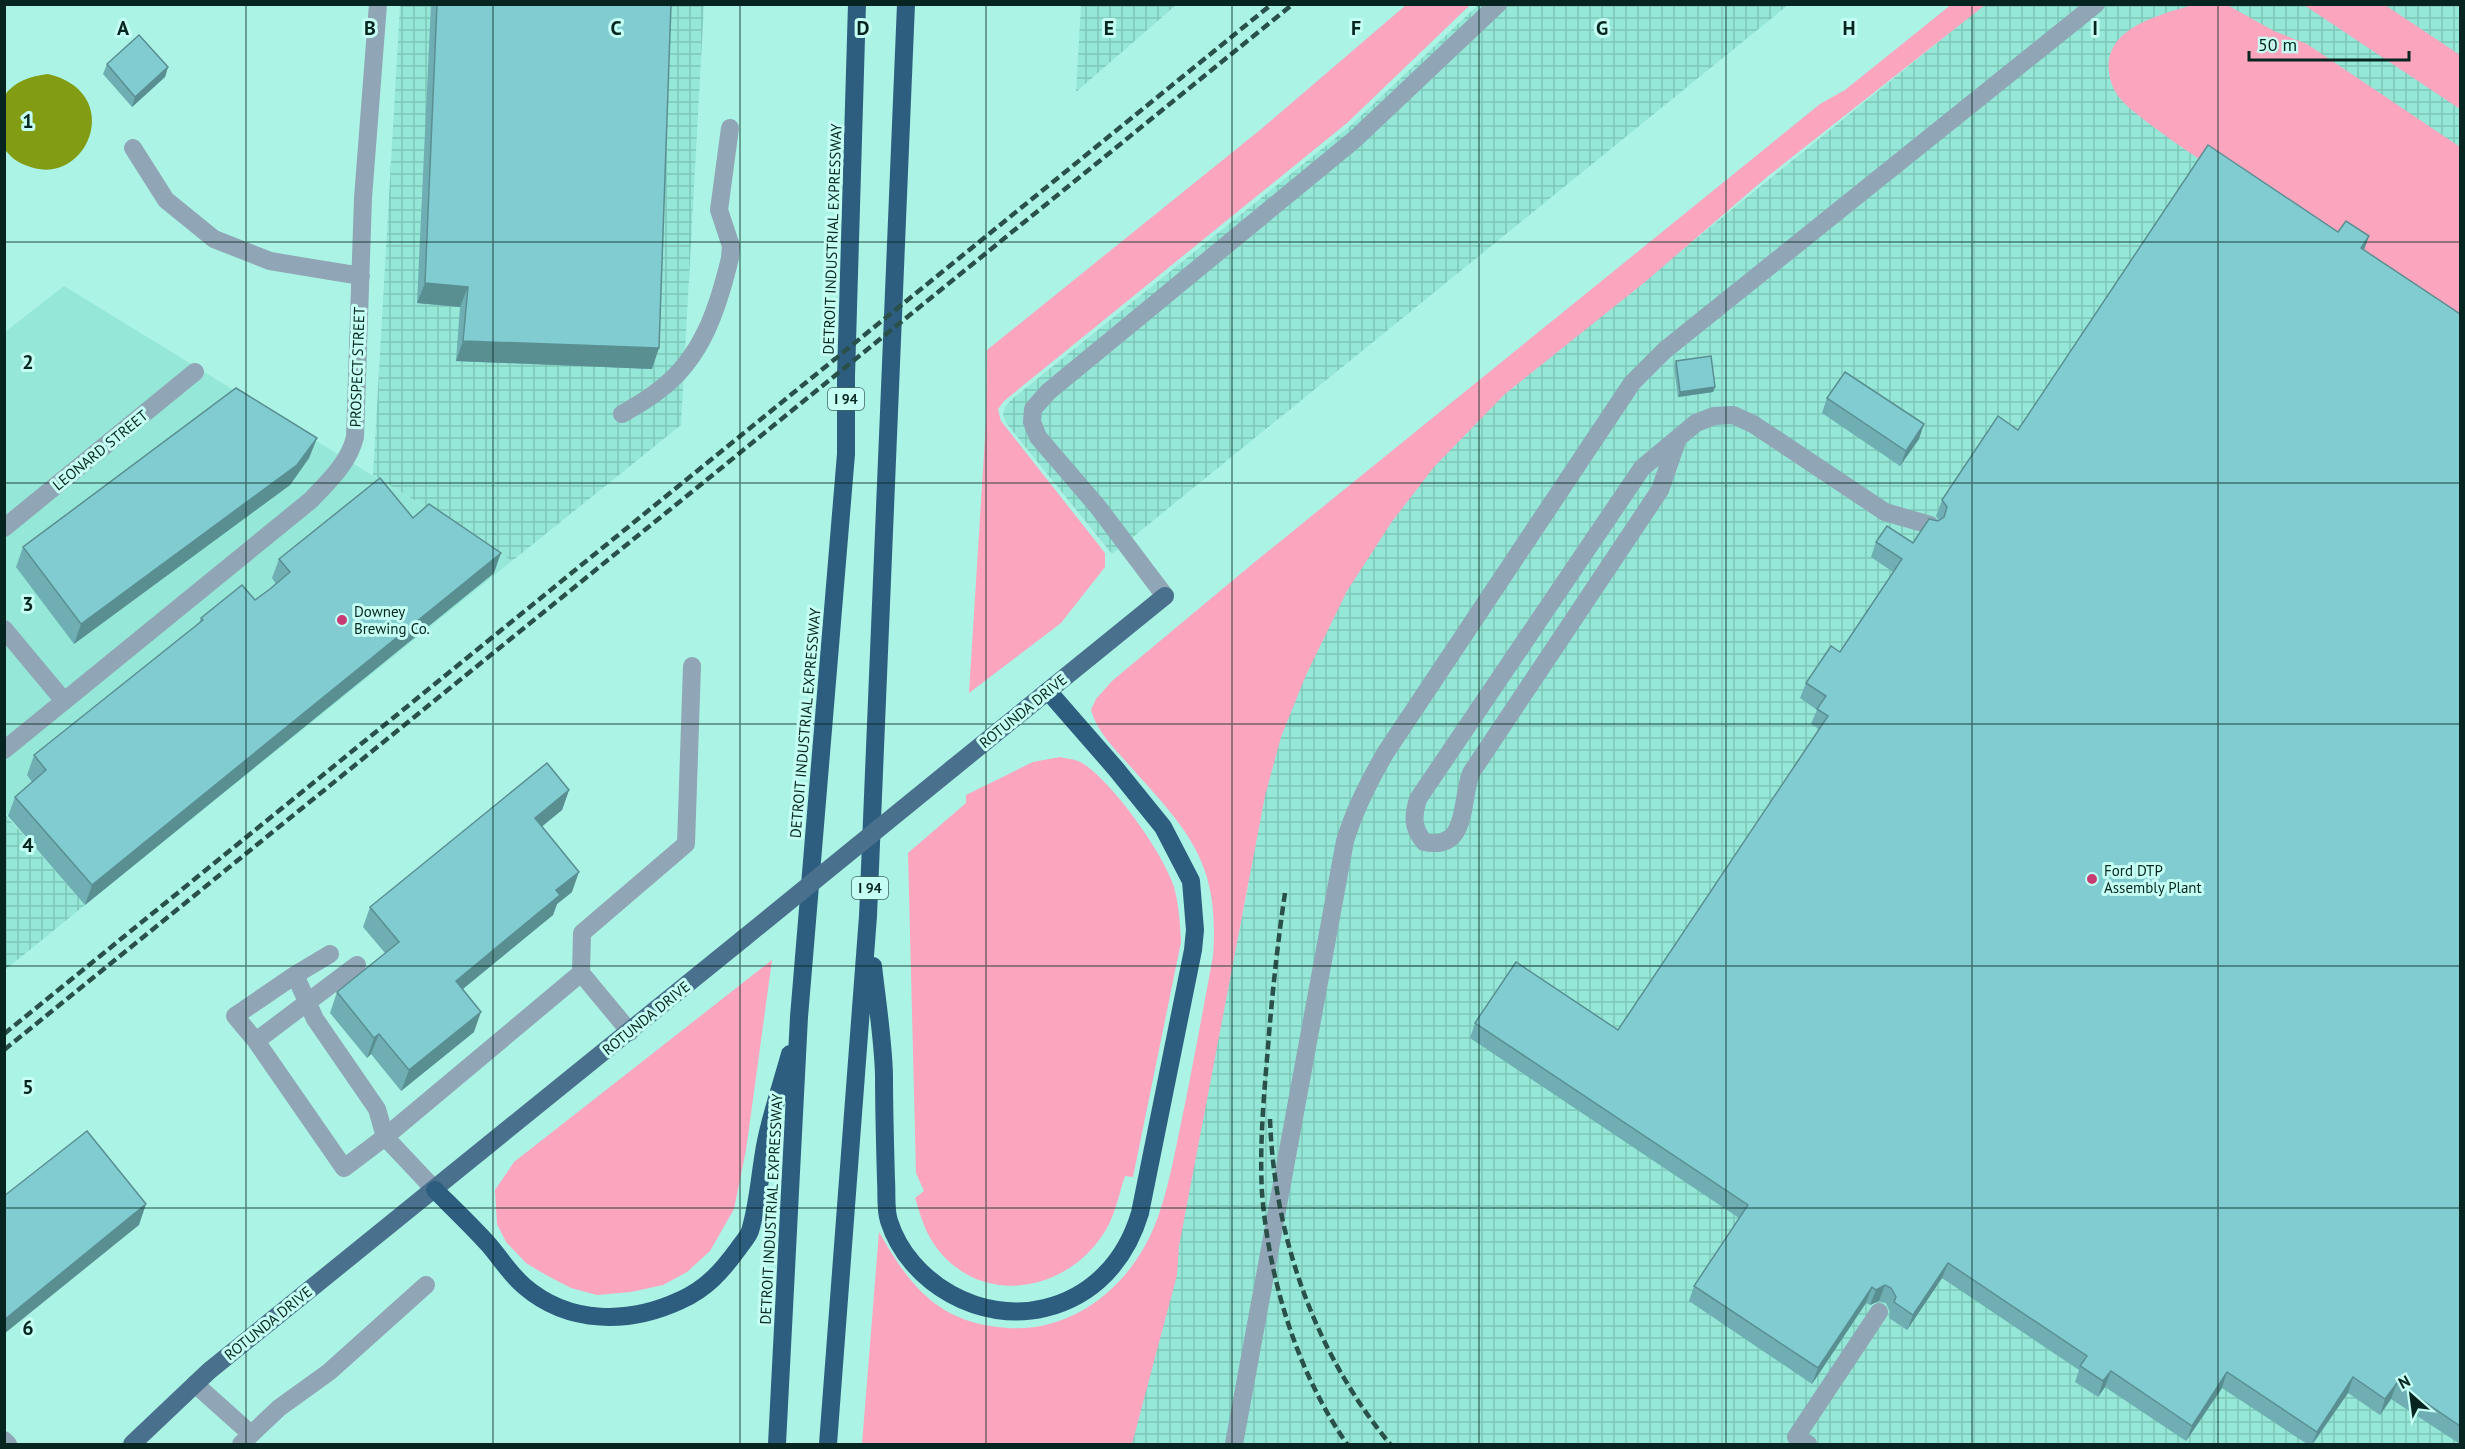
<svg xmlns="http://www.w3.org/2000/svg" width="2465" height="1449" viewBox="0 0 2465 1449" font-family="'PT Sans',sans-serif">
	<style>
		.built { fill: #95e7d7 }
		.industrial { fill: url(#industrial-grid) }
		.grass { fill: #fca5be }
		.water { fill: #829c13 }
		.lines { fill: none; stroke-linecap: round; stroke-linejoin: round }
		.minor { stroke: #90a5b5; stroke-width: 18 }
		.major { stroke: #49718d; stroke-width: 18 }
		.highway { stroke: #2d5e7f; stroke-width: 18 }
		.rail { stroke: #295049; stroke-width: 4.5; stroke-dasharray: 9 4.5; stroke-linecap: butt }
		.major-bridge { stroke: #49718d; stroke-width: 18 }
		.wall { fill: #6fafb4 }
		.shaded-wall { fill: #5a8f92 }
		.building { fill: #81ccd1; stroke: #5a8f92; stroke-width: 1.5 }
		.grid { fill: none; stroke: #062520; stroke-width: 1.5; stroke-opacity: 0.55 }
		.poi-dot { fill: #c73c72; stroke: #c5fef2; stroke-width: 2 }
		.labels { text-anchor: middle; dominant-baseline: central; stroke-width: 6; stroke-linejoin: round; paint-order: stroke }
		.shield { fill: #c5fef2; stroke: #3f665f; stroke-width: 1.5 }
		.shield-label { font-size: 14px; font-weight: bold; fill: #062520 }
		.street-label { font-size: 15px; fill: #062520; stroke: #c5fef2 }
		.poi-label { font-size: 15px; fill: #062520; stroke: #c5fef2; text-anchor: start }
		.grid-label { font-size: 20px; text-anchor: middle; font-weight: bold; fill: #062520; stroke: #c5fef2; stroke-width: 6; stroke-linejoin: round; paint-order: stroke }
	</style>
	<defs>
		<pattern id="industrial-grid" width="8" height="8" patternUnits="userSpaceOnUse" patternTransform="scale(1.5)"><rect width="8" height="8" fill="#95e7d7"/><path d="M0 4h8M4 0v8" fill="none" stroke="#7fc6b8"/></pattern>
	</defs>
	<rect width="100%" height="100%" fill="#abf4e5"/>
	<!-- built -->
	<path class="built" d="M64,286L512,561L85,905L5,812V332Z"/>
	<!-- industrial -->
	<path class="industrial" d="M400,5H704L681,425L512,561L373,475Z
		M1081,5V4L1176,5L1076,92Z
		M1478,5H1788L1112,554L1006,423L1003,415L1005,407L1011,400L1349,127Z
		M1984,5H2460V1444H961L1147,1383L1249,883L1109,715Z
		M4,813L85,905L5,970H4Z"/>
	<!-- grass -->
	<path class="grass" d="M1952,4L1985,5L1767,177L1645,282L1505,394L1434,467L1391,523L1347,591L1306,675L1281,737L1265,796L1179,1246L1177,1275L1132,1444H862L879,1232C911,1288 939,1323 1007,1328C1078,1333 1137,1280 1159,1214C1171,1179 1177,1140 1185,1104C1195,1054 1204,1005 1213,956C1220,862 1189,832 1130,766C1115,749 1097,732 1091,710L1096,699L1112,681L1256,561L1820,104L1845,90Z
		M1406,5H1470L1347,123L1004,401L998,409L1001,421L1105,553V567L1061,623L969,693L986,422L987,350L1260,130Z
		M2192,5L2229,6L2274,31L2307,44L2460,147V333C2392,287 2324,242 2256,196C2215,169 2171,142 2133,111C2122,102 2113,92 2110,78C2099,29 2157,16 2192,5Z
		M2304,5H2385L2460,55V109Z
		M1060,757C1067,759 1076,759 1082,763C1111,780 1164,854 1174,887C1179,905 1180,923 1181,942L1133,1177L1125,1176C1120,1191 1116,1210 1109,1224C1077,1288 988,1310 940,1252C926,1236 921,1217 915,1198L924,1191L916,1173L908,853L966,803V795L1033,762Z
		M772,960L746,1150L734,1209L710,1251L687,1272L663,1285L631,1292L597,1295L571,1288L546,1275L526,1263L506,1242L497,1224L495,1190L514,1162Z"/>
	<!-- water -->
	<path class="water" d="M48,74C128,93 86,192 25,165C17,162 9,156 4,148V96C15,81 30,76 48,74Z"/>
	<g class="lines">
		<!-- minor -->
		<path class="minor" d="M133,148L166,200L214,239L270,261L361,276
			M622,414C634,407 647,400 658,391C702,359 718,308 730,258L731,246L719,210L730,128
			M1678,438L1642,468L1418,799C1413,816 1412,827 1424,842C1469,851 1460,802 1471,773L1660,490L1678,438L1696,423L1714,416L1733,415L1753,424L1885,512L1930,525
			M4,528L195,372
			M1165,596L1098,507L1038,437L1032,422L1033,409L1048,392L1354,140L1498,4
			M4,629L64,701
			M4,750L311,500C328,482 349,463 355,437L363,198L378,4
			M330,954L295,975L315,1019L377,1109L385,1137L344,1168L256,1041L357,965
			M581,973L582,933L686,844L692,666
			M256,1041L235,1016L295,975
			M435,1190L385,1137L581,973L630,1032
			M195,1384L251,1434
			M4,1440L8,1444
			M241,1444L279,1408L329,1372L426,1285
			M1234,1444L1345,841C1355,808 1369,781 1386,752L1632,383L1665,350L2096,4
			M1808,1444L1796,1437L1879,1312"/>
		<!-- major -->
		<path class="major" d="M953,768L1165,596
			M132,1444L209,1371L744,938"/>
		<!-- highway -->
		<path class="highway" d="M873,966C877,1002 883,1039 884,1075C884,1110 885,1145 886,1180C887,1193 885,1209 889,1221C909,1284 982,1324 1045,1308C1094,1296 1126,1260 1140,1213L1193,950L1195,930L1191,881L1163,827L1116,769L1048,691
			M435,1190C453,1208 472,1226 489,1245C501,1259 510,1274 524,1286C569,1325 630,1324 681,1300C706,1289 722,1271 738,1249C742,1243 748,1237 750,1231C759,1202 760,1170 766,1141C772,1112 782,1083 790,1054
			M777,1444L799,1017L846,454V376L857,4
			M828,1444L868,916L906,4"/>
		<!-- rail -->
		<path class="rail" d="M1285,893C1278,940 1273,987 1269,1034C1265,1086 1259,1140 1262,1193C1269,1280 1297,1372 1347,1444
			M4,1034L1272,4
			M4,1050L1293,4
			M1270,1119C1274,1237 1315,1353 1390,1444"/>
		<!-- major-bridge -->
		<path class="major-bridge" d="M744,938L953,768"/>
	</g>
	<!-- wall -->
	<path class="wall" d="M431,4H671L652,369L456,361L460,307L417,303Z
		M107,64L168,67L165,77L132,107L103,74Z
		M2338,232L2369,236L2364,250L2460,314V1444L2391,1399L2380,1415L2348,1393L2313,1444H2307L2222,1388L2186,1441L2105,1387L2098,1397L2075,1382L2079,1370L1942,1278L1907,1330L1889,1318L1890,1312L1886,1303L1879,1301L1870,1305L1866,1303L1812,1384L1689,1301L1694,1286L1739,1218L1470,1038L1475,1023L1618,1030L1819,729L1811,724L1817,710L1800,698L1806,683L1840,652L1893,572L1871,557L1876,542L1913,543L1939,520L1936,516L1942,500L2018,430Z
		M1676,361L1715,387L1713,392L1678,397L1674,366Z
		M1827,398L1919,439L1900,466L1822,413Z
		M317,438L309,458L290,485L74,644L16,567L23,547Z
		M413,518L494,573L85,905L8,816L15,797L32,782L27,775L34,755L199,623L201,618L255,600L276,584L272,578L279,559Z
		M569,790L562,810L542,826L572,892L557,904L553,915L463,989L474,1032L401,1091L371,1054L367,1058L330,1013L337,992L385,953L363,927L370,907Z"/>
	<!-- shaded-wall -->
	<path class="shaded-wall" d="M168,67L165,77L132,107L135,97Z
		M2369,236L2363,252L2361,248Z
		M425,283L468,287L460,307L417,303Z
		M463,341L659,348L652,369L456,361Z
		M1715,387L1713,392L1678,397L1680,392Z
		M1924,424L1919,439L1900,466L1906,451Z
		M317,438L309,458L290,485L74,644L81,624Z
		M501,553L494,573L85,905L92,885Z
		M569,790L562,810L528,838L535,818Z
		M579,872L572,892L557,904L553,915L448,1001L456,981L556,890Z
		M481,1012L474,1032L401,1091L409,1070Z
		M379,1034L371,1054L367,1058L374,1038Z
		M146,1204L139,1225L4,1334V1320Z
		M1948,1263L1942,1278L1907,1330L1913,1315Z
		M1885,1285L1879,1301L1870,1305L1876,1290Z
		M1872,1287L1866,1303L1812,1384L1818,1368Z
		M2111,1371L2105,1387L2098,1397L2103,1381Z
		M2227,1372L2222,1388L2186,1441L2192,1426Z
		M2353,1377L2348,1393L2312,1444L2317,1432Z
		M2397,1383L2391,1399L2380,1415L2385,1399Z"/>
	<!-- building -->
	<path class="building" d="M437,4H671L659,348L463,341L468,287L425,283Z
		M139,35L168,67L135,97L107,64Z
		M2208,145L2338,232L2346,221L2369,236L2361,248L2460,314V1426L2397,1383L2385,1399L2353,1377L2317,1432L2227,1372L2192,1426L2111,1371L2103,1381L2080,1366L2087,1356L1948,1263L1913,1315L1894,1302L1896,1297L1891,1288L1885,1285L1876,1290L1872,1287L1818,1368L1694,1286L1748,1205L1475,1023L1516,962L1618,1030L1828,716L1817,709L1826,696L1806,683L1831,646L1840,652L1902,559L1876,542L1887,526L1913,543L1929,519L1938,521L1944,517L1947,507L1942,500L1998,416L2018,430Z
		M1711,356L1715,387L1680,392L1676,361Z
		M1845,372L1924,424L1906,451L1827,398Z
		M236,388L317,438L297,465L81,624L23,547Z
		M380,478L413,518L429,504L501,553L92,885L15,797L46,770L34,755L203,620L201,618L242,585L255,600L270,589L290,572L279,559Z
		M547,763L569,790L535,818L579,872L556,890L560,895L456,981L481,1012L409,1070L379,1034L374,1038L337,992L399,942L370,907Z
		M87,1131L146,1204L4,1320V1196Z"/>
	<!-- grid -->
	<path class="grid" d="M246,4V1444M493,4V1444M740,4V1444M986,4V1444M1232,4V1444M1479,4V1444M1726,4V1444M1972,4V1444M2218,4V1444M4,242H2460M4,483H2460M4,724H2460M4,966H2460M4,1208H2460"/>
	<!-- markers -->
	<g class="poi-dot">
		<circle cx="342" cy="620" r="6"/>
		<circle cx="2092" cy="879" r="6"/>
	</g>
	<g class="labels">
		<!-- shield labels -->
		<g class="shield">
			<rect x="828" y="388" width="36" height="22" rx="4.5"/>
			<rect x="852" y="877" width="36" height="22" rx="4.5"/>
		</g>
		<g class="shield-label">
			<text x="846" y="399">I 94</text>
			<text x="870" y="888">I 94</text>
		</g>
		<!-- street labels -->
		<g class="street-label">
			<text transform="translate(832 239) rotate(-88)">DETROIT INDUSTRIAL EXPRESSWAY</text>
			<text transform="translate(357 367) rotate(-88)">PROSPECT STREET</text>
			<text transform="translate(100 450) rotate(-39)">LEONARD STREET</text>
			<text transform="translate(1023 711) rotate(-39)">ROTUNDA DRIVE</text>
			<text transform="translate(805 723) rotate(-85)">DETROIT INDUSTRIAL EXPRESSWAY</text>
			<text transform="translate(646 1018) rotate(-39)">ROTUNDA DRIVE</text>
			<text transform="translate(771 1209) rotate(-87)">DETROIT INDUSTRIAL EXPRESSWAY</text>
			<text transform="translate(268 1323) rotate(-39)">ROTUNDA DRIVE</text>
		</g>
		<!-- poi labels -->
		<g class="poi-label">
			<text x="354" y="611">Downey<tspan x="354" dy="17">Brewing Co.</tspan></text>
			<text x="2104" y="870">Ford DTP<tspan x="2104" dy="17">Assembly Plant</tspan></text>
		</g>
	</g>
	<g class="grid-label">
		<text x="123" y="35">A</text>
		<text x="370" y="35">B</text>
		<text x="616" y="35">C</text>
		<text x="863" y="35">D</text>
		<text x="1109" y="35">E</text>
		<text x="1356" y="35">F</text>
		<text x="1602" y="35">G</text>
		<text x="1849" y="35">H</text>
		<text x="2095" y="35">I</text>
		<text x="28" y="128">1</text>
		<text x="28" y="369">2</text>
		<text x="28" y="611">3</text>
		<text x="28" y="852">4</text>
		<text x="28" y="1094">5</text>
		<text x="28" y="1335">6</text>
	</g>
	<!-- border -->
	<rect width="2465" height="1449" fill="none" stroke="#062520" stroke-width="12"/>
	<!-- north arrow -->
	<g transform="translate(2411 1395) rotate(332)" stroke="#c5fef2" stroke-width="4.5" paint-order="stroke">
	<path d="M0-4.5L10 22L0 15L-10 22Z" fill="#062520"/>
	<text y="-9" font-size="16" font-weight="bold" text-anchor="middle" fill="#062520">N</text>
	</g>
	<!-- scale -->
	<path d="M2249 51v9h160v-9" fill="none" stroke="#062520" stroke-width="3"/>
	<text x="2258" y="51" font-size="18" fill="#062520" stroke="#c5fef2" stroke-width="4.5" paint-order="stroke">50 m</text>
</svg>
